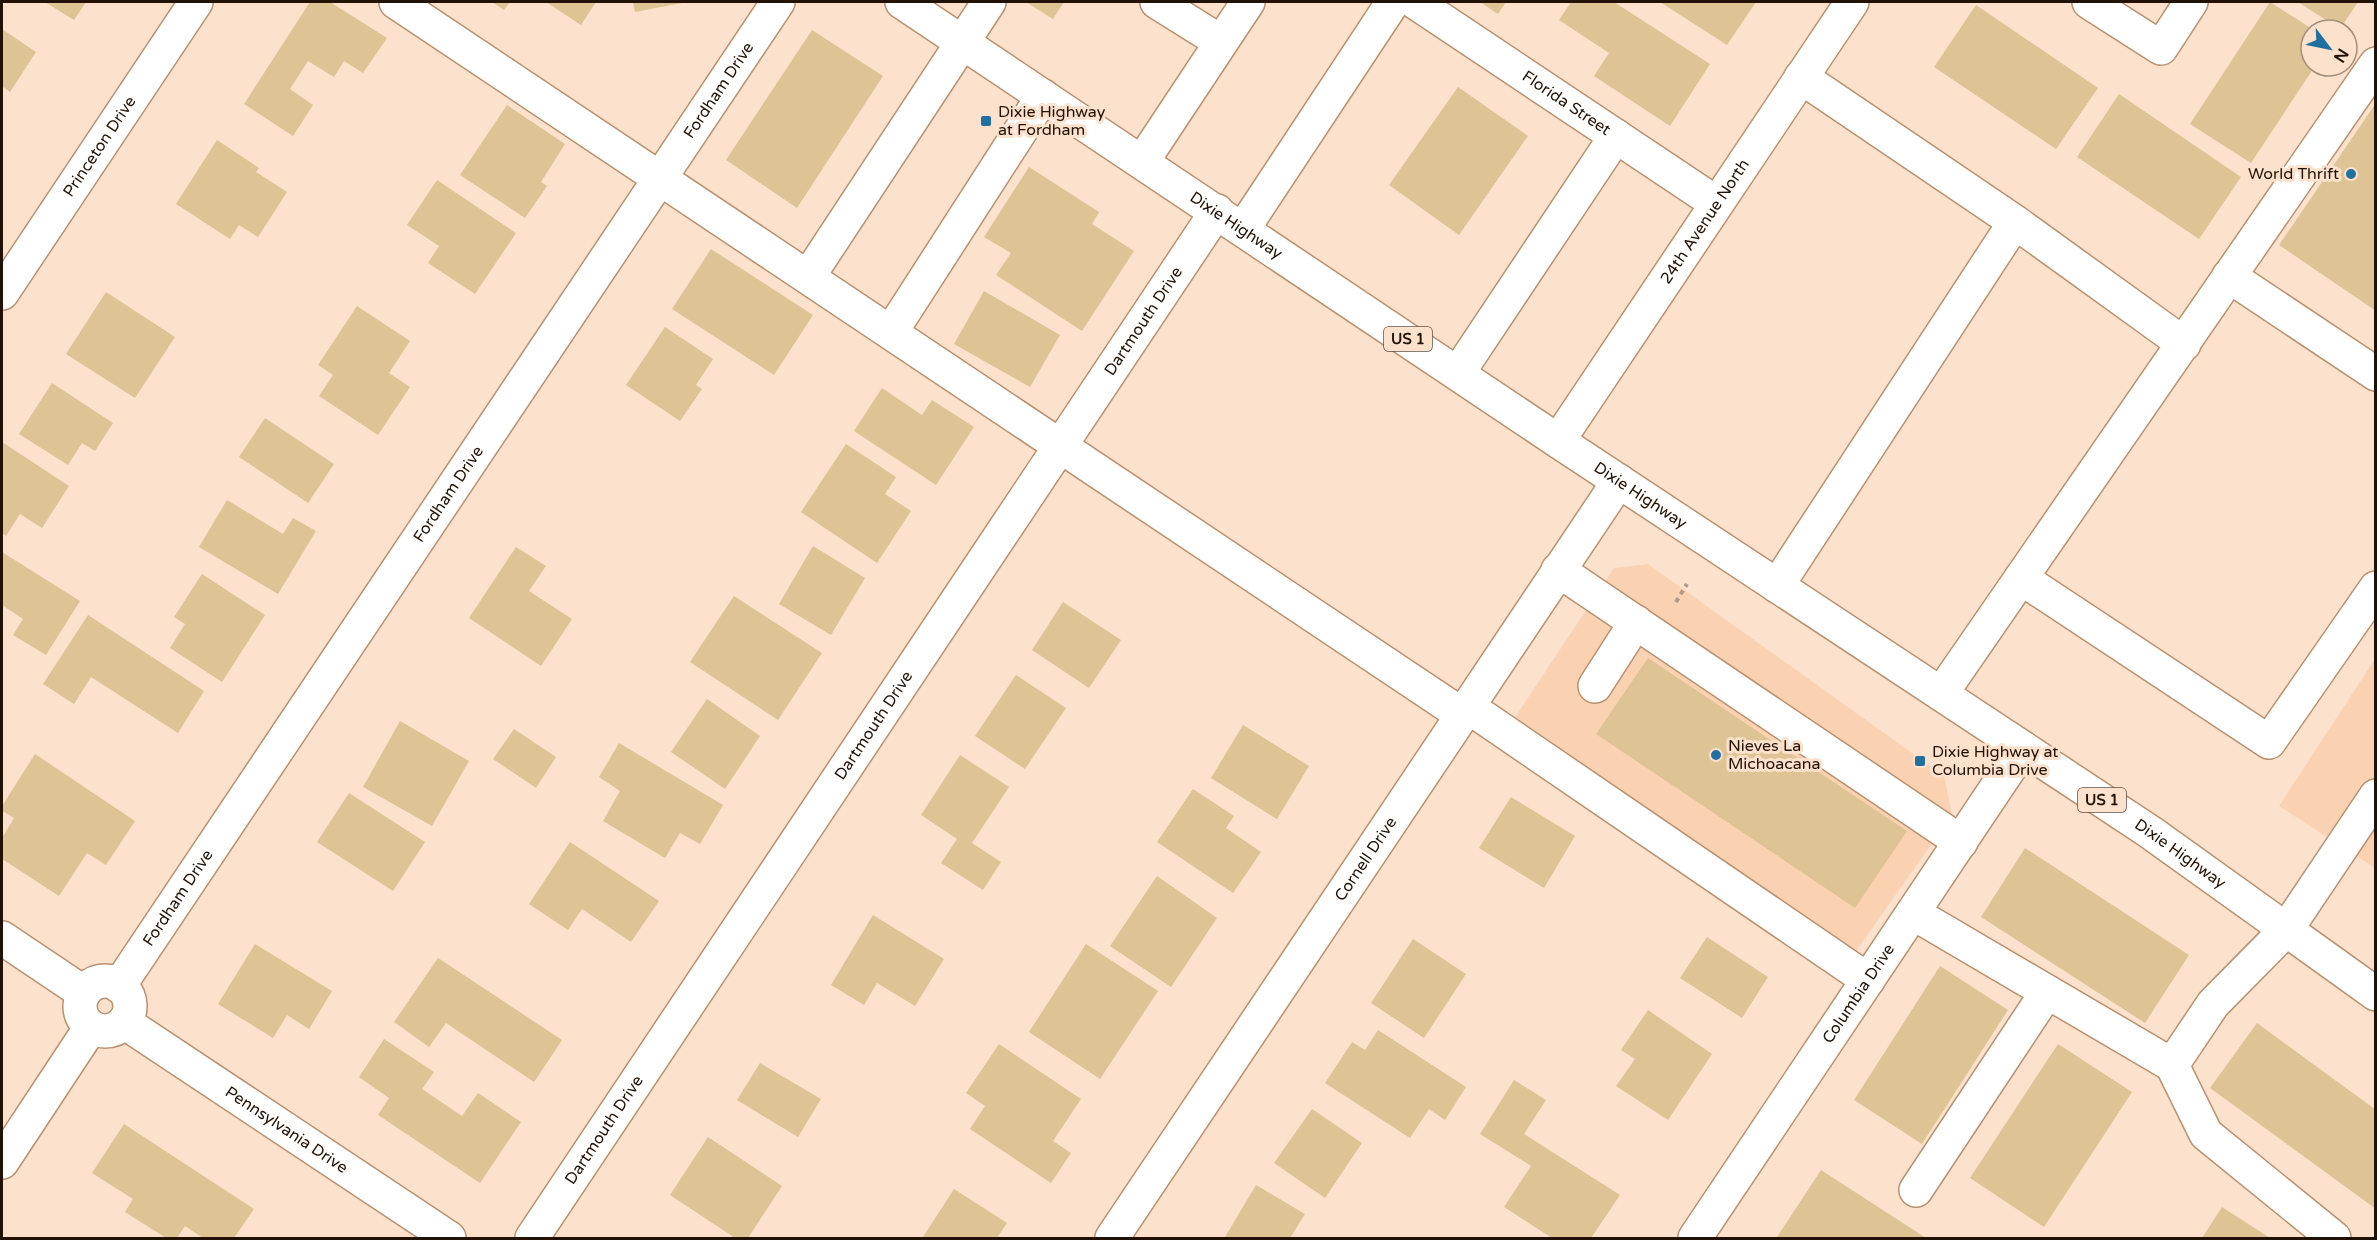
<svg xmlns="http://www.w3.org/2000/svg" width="2377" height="1240" viewBox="0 0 2377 1240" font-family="'Varela Round',sans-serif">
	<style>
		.built { fill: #fad2b1 }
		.building { fill: #dec394 }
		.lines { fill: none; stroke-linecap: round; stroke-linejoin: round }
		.minor-casing { stroke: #ba916f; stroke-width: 36 }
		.major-casing { stroke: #ba916f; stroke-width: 36 }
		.path { stroke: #b09a87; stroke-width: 4; stroke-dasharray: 4.5 4.5; stroke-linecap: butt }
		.minor { stroke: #fff; stroke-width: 33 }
		.major { stroke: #fff; stroke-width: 33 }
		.poi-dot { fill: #206fa1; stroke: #fce1cc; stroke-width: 2 }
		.labels { text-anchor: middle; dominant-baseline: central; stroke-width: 6; stroke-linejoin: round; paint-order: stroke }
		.shield { fill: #fce1cc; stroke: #635041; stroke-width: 1.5 }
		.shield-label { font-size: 15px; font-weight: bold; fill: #211205 }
		.street-label { font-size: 16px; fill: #211205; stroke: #fce1cc }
		.poi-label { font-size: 16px; fill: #211205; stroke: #fce1cc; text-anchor: start }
	</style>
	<rect width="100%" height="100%" fill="#fce1cc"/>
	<!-- built -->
	<path class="built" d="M1648,564L1944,776L1952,815L1856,951L1510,725L1614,568Z
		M2375,659V868L2279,806Z"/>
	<!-- building -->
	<path class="building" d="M45,2H86L74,20Z
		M310,2H330L387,38L363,73L344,61L334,77L308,61L290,89L313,105L293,136L244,104Z
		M492,2H510L504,10Z
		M546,2H596L581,25Z
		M633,2H682V3L635,12Z
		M1026,2H1064L1053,19Z
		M1480,2H1506L1498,14Z
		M1571,2H1614L1710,64L1670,126L1594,76L1609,53L1559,20Z
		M1660,2H1756L1727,45Z
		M2270,2L2314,30H2311V66H2315L2251,163L2190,124Z
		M2298,2H2358L2340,29Z
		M1976,5L2098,88L2056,149L1934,67Z
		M2,29L36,52L10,92L2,86Z
		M812,30L883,76L797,208L726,160Z
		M1458,87L1528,136L1459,235L1389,185Z
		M2119,94L2241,177L2199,239L2077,157Z
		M2376,103V311L2279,245Z
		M507,105L565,144L541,182L547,186L525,218L460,175Z
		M217,140L259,168L256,172L287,192L258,237L239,225L230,239L176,204Z
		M1029,167L1099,212L1092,224L1134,251L1082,331L996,275L1011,253L984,237Z
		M437,180L516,233L475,294L428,263L439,246L407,225Z
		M711,249L813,315L774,375L672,309Z
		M984,291L1060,335L1030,387L954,344Z
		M106,292L175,337L135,398L66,354Z
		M357,306L410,341L389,373L410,387L378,435L319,396L333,375L318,365Z
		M665,327L713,359L696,385L702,389L680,421L626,385Z
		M52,383L113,423L95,451L82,443L68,465L19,434Z
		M882,388L922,415L932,400L974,427L936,485L854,431Z
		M265,418L334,464L308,503L239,457Z
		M2,442L69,486L42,528L20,514L6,536L2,533Z
		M846,444L896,477L885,494L911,511L877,563L801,512Z
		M227,500L283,534L293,518L316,531L278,594L199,547Z
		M813,546L865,578L831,635L779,604Z
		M516,547L546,566L529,591L572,619L541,666L469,618Z
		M2,552L80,601L46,655L13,635L23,619L2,605Z
		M202,574L265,615L222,682L170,648L185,624L174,617Z
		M734,596L822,653L778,720L690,662Z
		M1063,602L1121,640L1089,688L1032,650Z
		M88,615L204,691L178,733L91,677L74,704L43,684Z
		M1648,658L1907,831L1855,908L1596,734Z
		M1016,675L1066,708L1025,769L975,736Z
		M707,699L760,736L725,789L671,752Z
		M400,721L469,761L432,826L363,787Z
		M1243,725L1309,766L1277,819L1211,778Z
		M514,729L556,757L536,788L493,759Z
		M619,743L723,805L700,844L680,833L665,858L603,821L620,791L599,777Z
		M35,754L135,821L106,865L87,853L59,896L2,859V838L14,818L2,811V806Z
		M960,755L1009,787L972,843L1001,862L983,890L941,863L957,839L921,815Z
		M1193,789L1234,816L1226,828L1261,852L1233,893L1157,842Z
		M349,793L425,842L393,891L317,842Z
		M1511,797L1575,836L1544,888L1479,848Z
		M570,842L659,901L631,942L582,909L568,930L529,904Z
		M2025,848L2189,955L2145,1023L1981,917Z
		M1157,876L1217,918L1171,987L1110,946Z
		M873,915L944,959L915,1006L877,983L864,1005L831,985Z
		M1707,937L1768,977L1742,1018L1680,978Z
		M1413,939L1466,974L1424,1038L1371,1003Z
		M255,944L332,991L309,1029L287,1015L273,1038L218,1004Z
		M1086,944L1158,991L1100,1079L1029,1032Z
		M438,958L562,1040L534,1082L446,1023L429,1047L394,1022Z
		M1940,966L2008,1010L1922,1144L1854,1100Z
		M1648,1010L1712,1054L1668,1120L1616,1086L1635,1059L1621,1050Z
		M2257,1023L2376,1110V1209L2210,1088Z
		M1378,1030L1466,1087L1445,1120L1429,1109L1410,1138L1325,1083L1352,1042L1365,1050Z
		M384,1039L434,1072L422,1089L462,1116L478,1093L521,1122L480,1183L378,1115L389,1098L359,1077Z
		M999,1044L1081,1099L1053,1141L1071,1153L1051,1183L970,1129L985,1106L966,1093Z
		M2058,1044L2132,1092L2044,1227L1970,1178Z
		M760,1063L821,1099L798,1137L737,1100Z
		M1514,1080L1546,1100L1524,1134L1620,1195L1591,1238H1552L1504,1207L1531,1166L1480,1134Z
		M1312,1109L1362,1143L1325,1198L1274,1163Z
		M124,1124L254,1209L234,1238H203L185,1226L177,1238H166L125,1212L133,1199L92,1173Z
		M708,1137L782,1186L748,1238H735L670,1195Z
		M1821,1170L1926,1238H1779L1777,1237Z
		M1256,1185L1305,1214L1290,1238L1225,1237Z
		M954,1189L1007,1223L997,1238H925L923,1237Z
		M2222,1207L2270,1238H2202Z"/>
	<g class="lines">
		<!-- minor casing -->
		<g class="minor-casing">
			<g id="minor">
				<path d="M396,2L1461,714"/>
				<path d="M1157,2L1221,42"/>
				<path id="s1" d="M1415,2L1716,203"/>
				<path d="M2089,2L2161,48L2191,2"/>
				<path d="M1801,77L2015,222L2184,344"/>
				<path d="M1142,162L1248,2"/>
				<path d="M1243,229L1393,2"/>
				<path d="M2229,276L2376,374"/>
				<path d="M808,277L989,2"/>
				<path id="s2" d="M2,293L196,2"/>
				<path d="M891,332L1043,96"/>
				<path d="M1458,373L1616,136"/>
				<path id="s3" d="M1558,441L1852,2"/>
				<path d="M1558,570L1961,842"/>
				<path d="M2021,578L2269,742L2376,588"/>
				<path d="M1777,586L2015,222"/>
				<path d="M1595,686L1636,622"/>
				<path d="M1941,694L2376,64"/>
				<path d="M1467,706L1868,980"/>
				<path d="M1913,913L2172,1065"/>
				<path d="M2,938L84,993"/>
				<circle cx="105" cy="1006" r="25"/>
				<path id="s4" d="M119,986L778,2"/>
				<path id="s5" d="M124,1022L449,1238"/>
				<path d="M2,1162L91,1027"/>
				<path d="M1916,1190L2047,992"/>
				<path id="s6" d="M532,1238L1217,211"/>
				<path id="s7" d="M1112,1238L1619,481"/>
				<path id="s8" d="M1695,1238L2023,748"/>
				<path d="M2334,1238L2206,1134L2172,1065L2213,1004L2286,930L2376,796"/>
			</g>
		</g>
		<!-- major casing -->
		<g class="major-casing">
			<g id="major">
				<path id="s9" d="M902,2L1558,441L2150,832L2376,994"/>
			</g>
		</g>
		<!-- path -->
		<path class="path" d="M1676,602L1687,584"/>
		<!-- minor -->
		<use href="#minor" class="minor"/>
		<!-- major -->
		<use href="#major" class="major"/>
	</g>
	<!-- markers -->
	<g class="poi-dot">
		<rect x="980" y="115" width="12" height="12" rx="3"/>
		<circle cx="2351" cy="174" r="6"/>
		<circle cx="1716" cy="755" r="6"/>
		<rect x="1914" y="755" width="12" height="12" rx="3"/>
	</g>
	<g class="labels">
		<!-- shield labels -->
		<g class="shield">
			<rect x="1384" y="327" width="48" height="24" rx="4.5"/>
			<rect x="2078" y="788" width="48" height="24" rx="4.5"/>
		</g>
		<g class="shield-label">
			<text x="1408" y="339">US 1</text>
			<text x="2102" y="800">US 1</text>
		</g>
		<!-- street labels -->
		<g class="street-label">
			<text stroke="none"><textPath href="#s4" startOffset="1078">Fordham Drive</textPath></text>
			<text stroke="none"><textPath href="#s1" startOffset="182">Florida Street</textPath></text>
			<text stroke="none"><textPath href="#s2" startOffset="176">Princeton Drive</textPath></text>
			<text stroke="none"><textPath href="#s3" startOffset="264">24th Avenue North</textPath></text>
			<text stroke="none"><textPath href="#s9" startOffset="402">Dixie Highway</textPath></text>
			<text stroke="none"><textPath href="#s6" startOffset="1102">Dartmouth Drive</textPath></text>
			<text stroke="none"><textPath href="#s4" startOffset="592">Fordham Drive</textPath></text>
			<text stroke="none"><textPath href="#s9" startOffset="888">Dixie Highway</textPath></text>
			<text stroke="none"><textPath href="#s6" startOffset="616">Dartmouth Drive</textPath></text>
			<text stroke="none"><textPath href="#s9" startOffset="1536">Dixie Highway</textPath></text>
			<text stroke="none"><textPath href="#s7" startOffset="456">Cornell Drive</textPath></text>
			<text stroke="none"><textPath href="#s4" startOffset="106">Fordham Drive</textPath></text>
			<text stroke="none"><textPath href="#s8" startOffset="294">Columbia Drive</textPath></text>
			<text stroke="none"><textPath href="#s6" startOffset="130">Dartmouth Drive</textPath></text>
			<text stroke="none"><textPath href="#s5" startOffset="195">Pennsylvania Drive</textPath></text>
		</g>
		<!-- poi labels -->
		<g class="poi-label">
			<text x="998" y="112">Dixie Highway<tspan x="998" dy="18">at Fordham</tspan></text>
			<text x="2339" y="174" text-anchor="end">World Thrift</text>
			<text x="1728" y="746">Nieves La<tspan x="1728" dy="18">Michoacana</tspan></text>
			<text x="1932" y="752">Dixie Highway at<tspan x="1932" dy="18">Columbia Drive</tspan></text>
		</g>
	</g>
	<!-- border -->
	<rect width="2377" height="1240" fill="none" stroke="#211205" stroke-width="6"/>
	<!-- north arrow -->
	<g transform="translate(2329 48) rotate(122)"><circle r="28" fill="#fce1cc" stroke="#a48e7c" stroke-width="1.5"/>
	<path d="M0-4.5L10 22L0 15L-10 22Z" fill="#206fa1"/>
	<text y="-9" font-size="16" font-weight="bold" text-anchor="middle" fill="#211205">N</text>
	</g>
</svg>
